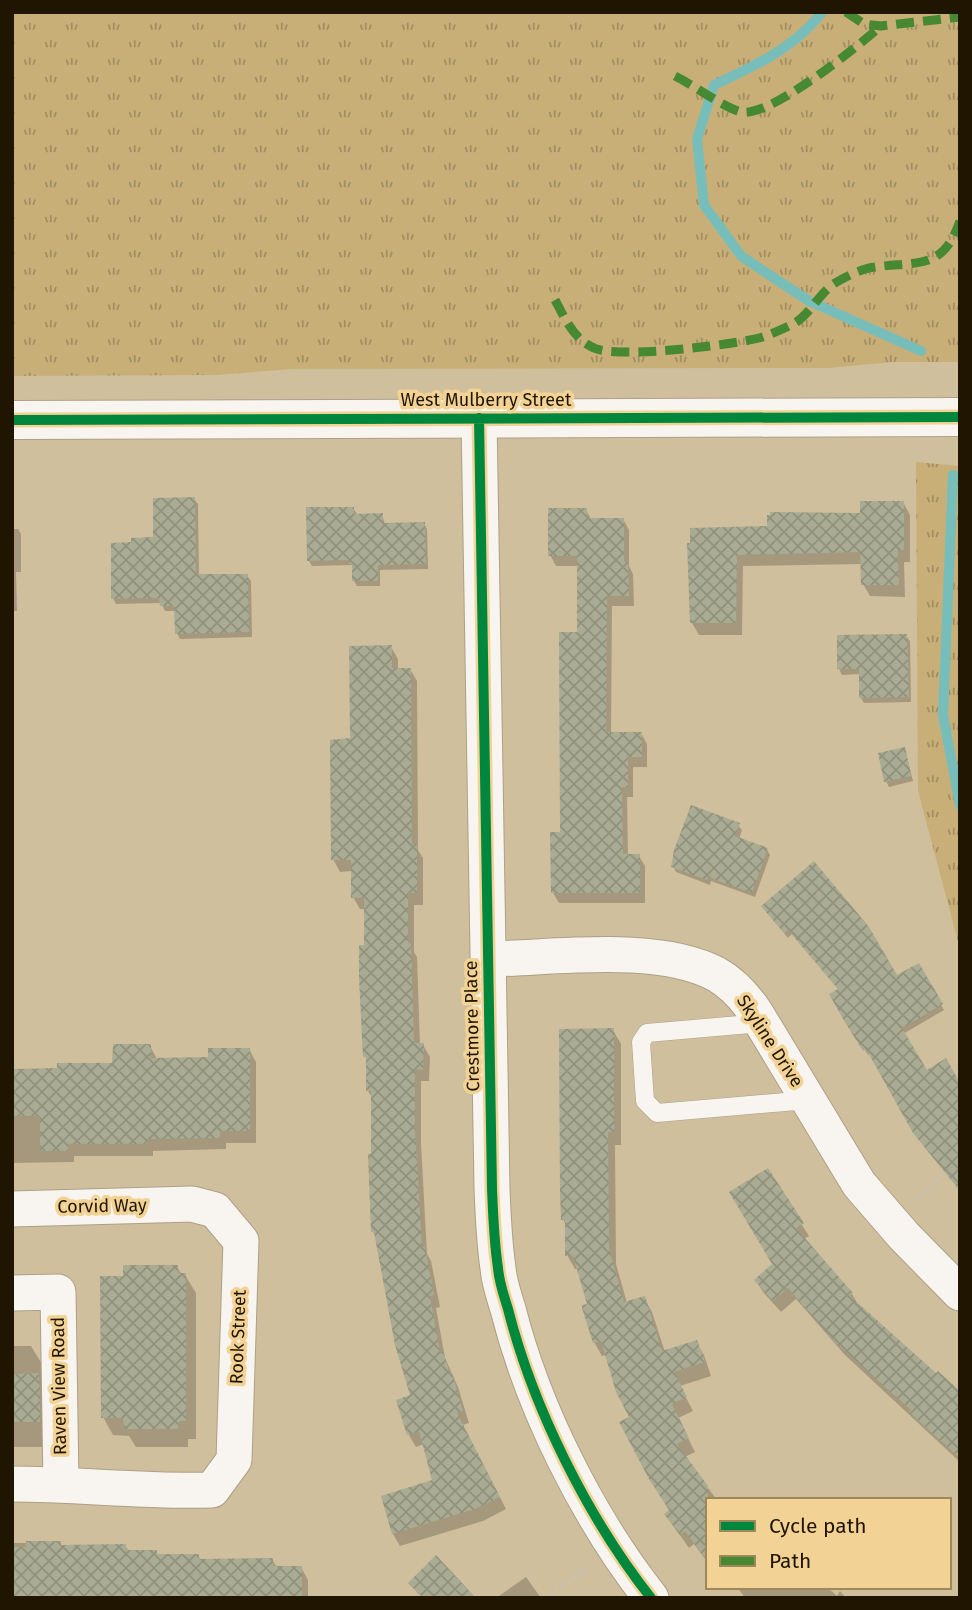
<svg xmlns="http://www.w3.org/2000/svg" width="972" height="1610" viewBox="0 0 972 1610" font-family="'Fira Sans',sans-serif">
	<style>
		.grass { fill: url(#grass-tufts) }
		.shadow { fill: #0003 }
		.lines { fill: none; stroke-linecap: round; stroke-linejoin: round }
		.stream { stroke: #77bebb; stroke-width: 10 }
		.building { fill: url(#building-cross-hatch) }
		.lane-casing { stroke: #ada085; stroke-width: 19 }
		.street-casing { stroke: #ada085; stroke-width: 37 }
		.primary-casing { stroke: #ada085; stroke-width: 40 }
		.path { stroke: #c6c2b7; stroke-width: 4.5; stroke-dasharray: 2 5; stroke-linecap: butt }
		.lane { stroke: #f8f5f0; stroke-width: 18 }
		.street { stroke: #f8f5f0; stroke-width: 35 }
		.primary { stroke: #f8f5f0; stroke-width: 38 }
		.quiet { stroke: #478832; stroke-width: 9; stroke-dasharray: 18 9; stroke-linecap: butt }
		.cycleway-casing { stroke: #f2d395; stroke-width: 15 }
		.cycleway { stroke: #00873e; stroke-width: 10 }
		.labels { text-anchor: middle; dominant-baseline: central; stroke-width: 7; stroke-linejoin: round; paint-order: stroke }
		.street-label { font-size: 18px; fill: #201500; stroke: #f2d395 }
	</style>
	<defs>
		<pattern id="grass-tufts" width="24" height="20" patternUnits="userSpaceOnUse" patternTransform="scale(1.75)"><rect width="24" height="20" fill="#c8af78"/><path d="M3 7l-1-3M5 7V3M7 7l1-3M15 17l-1-3M17 17v-4M19 17l1-3" fill="none" stroke="#a28d60"/></pattern>
		<pattern id="building-cross-hatch" width="8" height="8" patternUnits="userSpaceOnUse" patternTransform="scale(1.75)"><rect width="8" height="8" fill="#a9ab93"/><path d="M0 0l8 8M0 8l8-8" fill="none" stroke="#91927d"/></pattern>
	</defs>
	<rect width="100%" height="100%" fill="#cfbf9d"/>
	<!-- grass -->
	<path class="grass" d="M12,12H960V362H893L829,368L292,369L217,375L12,376Z
		M916,462L960,466V949L918,791Z"/>
	<!-- shadow -->
	<path class="shadow" d="M194,499L198,504L199,576H247L251,581L252,637L180,639L177,633L176,611H165L161,603L116,604L113,598L133,544L155,539Z
		M903,502L910,515V562H904L905,597L870,596L863,584L862,564L743,566L742,635H699L692,623L689,545L769,528L862,514Z
		M353,508L357,514L382,515L385,524H424L427,529L428,569L380,570V586H357L354,581L352,565L312,566L309,561Z
		M586,510L591,519H623L629,530V566L633,574L634,606H612L611,734L641,733L647,744V767H633V797H627L628,856H639L645,866V903H559L553,893L561,833L579,634L578,566H556L550,555Z
		M12,529H18L21,534V572H16L17,611H12Z
		M906,636L910,641L911,702L864,703L861,698L860,674L842,675L839,669Z
		M391,647L398,659V669H410L417,681L418,850L423,858V905H414V952L417,957L420,1045H423L430,1057L429,1081H421V1143L427,1254L431,1261L440,1307L436,1308L445,1358L458,1387L469,1423L463,1425L506,1509L483,1521L400,1546L393,1534L383,1497L435,1481L424,1444L416,1447L409,1435L398,1401L413,1396L377,1238L373,1232V1099L368,1091V1061L365,1056V909H360L353,897V871L340,872L333,859L352,740Z
		M905,749L913,781L889,787L886,781Z
		M738,825L742,830L739,839L767,850L770,855L755,897L711,881L710,885L676,872L673,866Z
		M766,911L897,978L918,966L944,1010L903,1034L926,1072L870,1054L868,1055L831,995L839,990L792,934L788,938Z
		M613,1030L621,1044V1145H615L616,1264L627,1303L644,1298L652,1312L665,1352L696,1342L704,1355L711,1376L680,1386L693,1411L678,1418L695,1452L685,1457L717,1500H708V1563L694,1544L689,1548L675,1528L671,1511L607,1355L602,1356L594,1342L590,1305L579,1269H575L567,1255V1227L563,1219Z
		M150,1046L157,1059L210,1058L249,1049L256,1062V1143H226V1149L153,1151V1156H74V1162L12,1163V1071L114,1065Z
		M768,1171L809,1236L804,1239L852,1294L859,1306L936,1376L960,1394V1462L845,1355L796,1299L781,1312L763,1292L756,1280L774,1265Z
		M177,1267L182,1275H185L196,1293V1439H188V1447H136L129,1436L113,1435L103,1417L125,1278Z
		M12,1346H31L42,1364L46,1447H12Z
		M12,1543H60L62,1547L125,1546L129,1551H156L159,1556H198L201,1560H272L277,1567H301L308,1580V1598H12Z
		M526,1577L541,1598H496Z
		M737,1587H827L837,1596L840,1591L846,1598H745Z"/>
	<g class="lines">
		<!-- stream -->
		<path class="stream" d="M822,12C796,47 753,67 714,85L697,139L704,205L741,256L809,301L921,351
			M953,475L943,715L960,805"/>
	</g>
	<!-- building -->
	<path class="building" d="M195,497L196,574H248L249,632L175,634L174,606H160L159,598L111,599V543L131,542V538L153,537V498Z
		M860,501H904V550H898L899,585H861L860,552L737,555L736,623H690L687,543H690V528L767,526V515H770V512L860,513Z
		M306,507H354V514L383,513V523L425,522L426,564L378,565V581H352V564H349V560L307,561Z
		M548,508H587V518H624V562H628L629,596H607L606,732H642V757H628V787H622L623,854H640V893H551L550,832H560L559,632H577V556H548Z
		M907,634L909,697L859,698V669H837V635Z
		M392,645V668H411L412,844H417V893H408V943H411L414,1043H424L423,1070L415,1069V1130L422,1247H425L434,1295L430,1296L440,1352L443,1351L450,1374L452,1373L463,1411L457,1413L500,1497L475,1509L392,1534L381,1496L432,1480L419,1431L407,1435L396,1400L410,1395L395,1345L374,1232H371L368,1154H371V1091H366V1057H363L359,978V945H364V898H351V860H331L330,740L350,738L349,646Z
		M905,747L911,776L884,782L878,753Z
		M691,805L740,823L735,836L768,848L752,893L708,877L707,880L671,867L674,850Z
		M814,861L869,927L897,975L919,963L943,1004L902,1028L927,1070L946,1058L960,1083V1191L913,1133L866,1049L863,1051L843,1019L829,994L838,989L788,930L784,933L761,906Z
		M614,1028V1132H608L609,1249L624,1302L645,1296L662,1351L697,1340L705,1362L674,1372L687,1397L672,1404L689,1438L677,1444L708,1486V1562L685,1531L680,1535L664,1514L669,1510L649,1479L619,1422L629,1417L616,1392L601,1341L593,1343L582,1308V1305L587,1304L573,1256H565V1220H561L560,1195L559,1029Z
		M113,1044H151V1058L208,1057V1048H250V1131H220V1138L147,1139V1144H68V1151H40V1116H12V1069L57,1068V1063H112Z
		M768,1168L804,1223L796,1228L853,1293L850,1296L936,1373L938,1371L960,1391V1458L909,1412L911,1410L836,1343L788,1288L773,1301L754,1280L772,1264L729,1192Z
		M123,1265H178V1273H186V1421H179L178,1429H124L123,1418H101L100,1276H123Z
		M39,1373L40,1422H12V1374Z
		M26,1541H61V1545L126,1544L127,1550H157V1554H199V1559L273,1558V1566H302V1598H12V1547H26Z
		M436,1555L476,1598H423L408,1583Z"/>
	<g class="lines">
		<!-- lane casing -->
		<g class="lane-casing">
			<path id="lane" d="M762,1023L647,1033L641,1042L645,1101L657,1113L808,1100"/>
		</g>
		<!-- street casing -->
		<g class="street-casing">
			<path id="street" d="M479,418L492,1188C493,1215 494,1241 498,1268C499,1282 504,1296 508,1309C533,1408 588,1518 651,1598
				M489,959C555,958 657,943 716,974C734,984 746,998 757,1015L859,1184L904,1236L960,1293
				M12,1209L192,1204L215,1210L241,1241L234,1460L212,1490C145,1492 79,1484 12,1484
				M12,1293L58,1292L61,1484"/>
		</g>
		<!-- primary casing -->
		<g class="primary-casing">
			<path id="primary" d="M12,420L960,417"/>
		</g>
		<!-- path -->
		<path class="path" d="M916,1200L946,1173
			M544,1598L587,1568"/>
		<!-- lane -->
		<use href="#lane" class="lane"/>
		<!-- street -->
		<use href="#street" class="street"/>
		<!-- primary -->
		<use href="#primary" class="primary"/>
		<!-- quiet -->
		<path class="quiet" d="M846,12L864,24L881,26L960,17
			M675,76C693,85 725,108 741,112C770,118 858,46 881,26
			M555,300C565,318 573,339 594,348C618,359 731,345 759,338C770,335 783,329 793,324C810,315 819,293 835,283C845,277 863,268 875,267C917,261 943,271 960,221"/>
		<!-- cycleway casing -->
		<g class="cycleway-casing">
			<path id="cycleway" d="M479,418L492,1188C493,1215 494,1241 498,1268C499,1282 504,1296 508,1309C533,1408 588,1518 651,1598
				M12,420L960,417"/>
		</g>
		<!-- cycleway -->
		<use href="#cycleway" class="cycleway"/>
	</g>
	<g class="labels">
		<!-- street labels -->
		<g class="street-label">
			<text x="486" y="400">West Mulberry Street</text>
			<text transform="translate(472 1026) rotate(-91)">Crestmore Place</text>
			<text transform="translate(770 1041) rotate(57)">Skyline Drive</text>
			<text transform="translate(102 1206) rotate(-1)">Corvid Way</text>
			<text transform="translate(238 1337) rotate(-88)">Rook Street</text>
			<text transform="translate(59 1386) rotate(-91)">Raven View Road</text>
		</g>
	</g>
	<!-- border -->
	<rect width="972" height="1610" fill="none" stroke="#201500" stroke-width="28"/>
	<!-- legend -->
	<rect x="706" y="1498" width="245" height="91" fill="#f2d395" stroke="#9e8759" stroke-width="2"/>
	<rect x="720" y="1521" width="35" height="10" fill="#00873e" stroke="#9e8759" stroke-width="2"/>
	<text x="769" y="1533" font-size="21" fill="#201500">Cycle path</text>
	<rect x="720" y="1556" width="35" height="10" fill="#478832" stroke="#9e8759" stroke-width="2"/>
	<text x="769" y="1568" font-size="21" fill="#201500">Path</text>
</svg>
